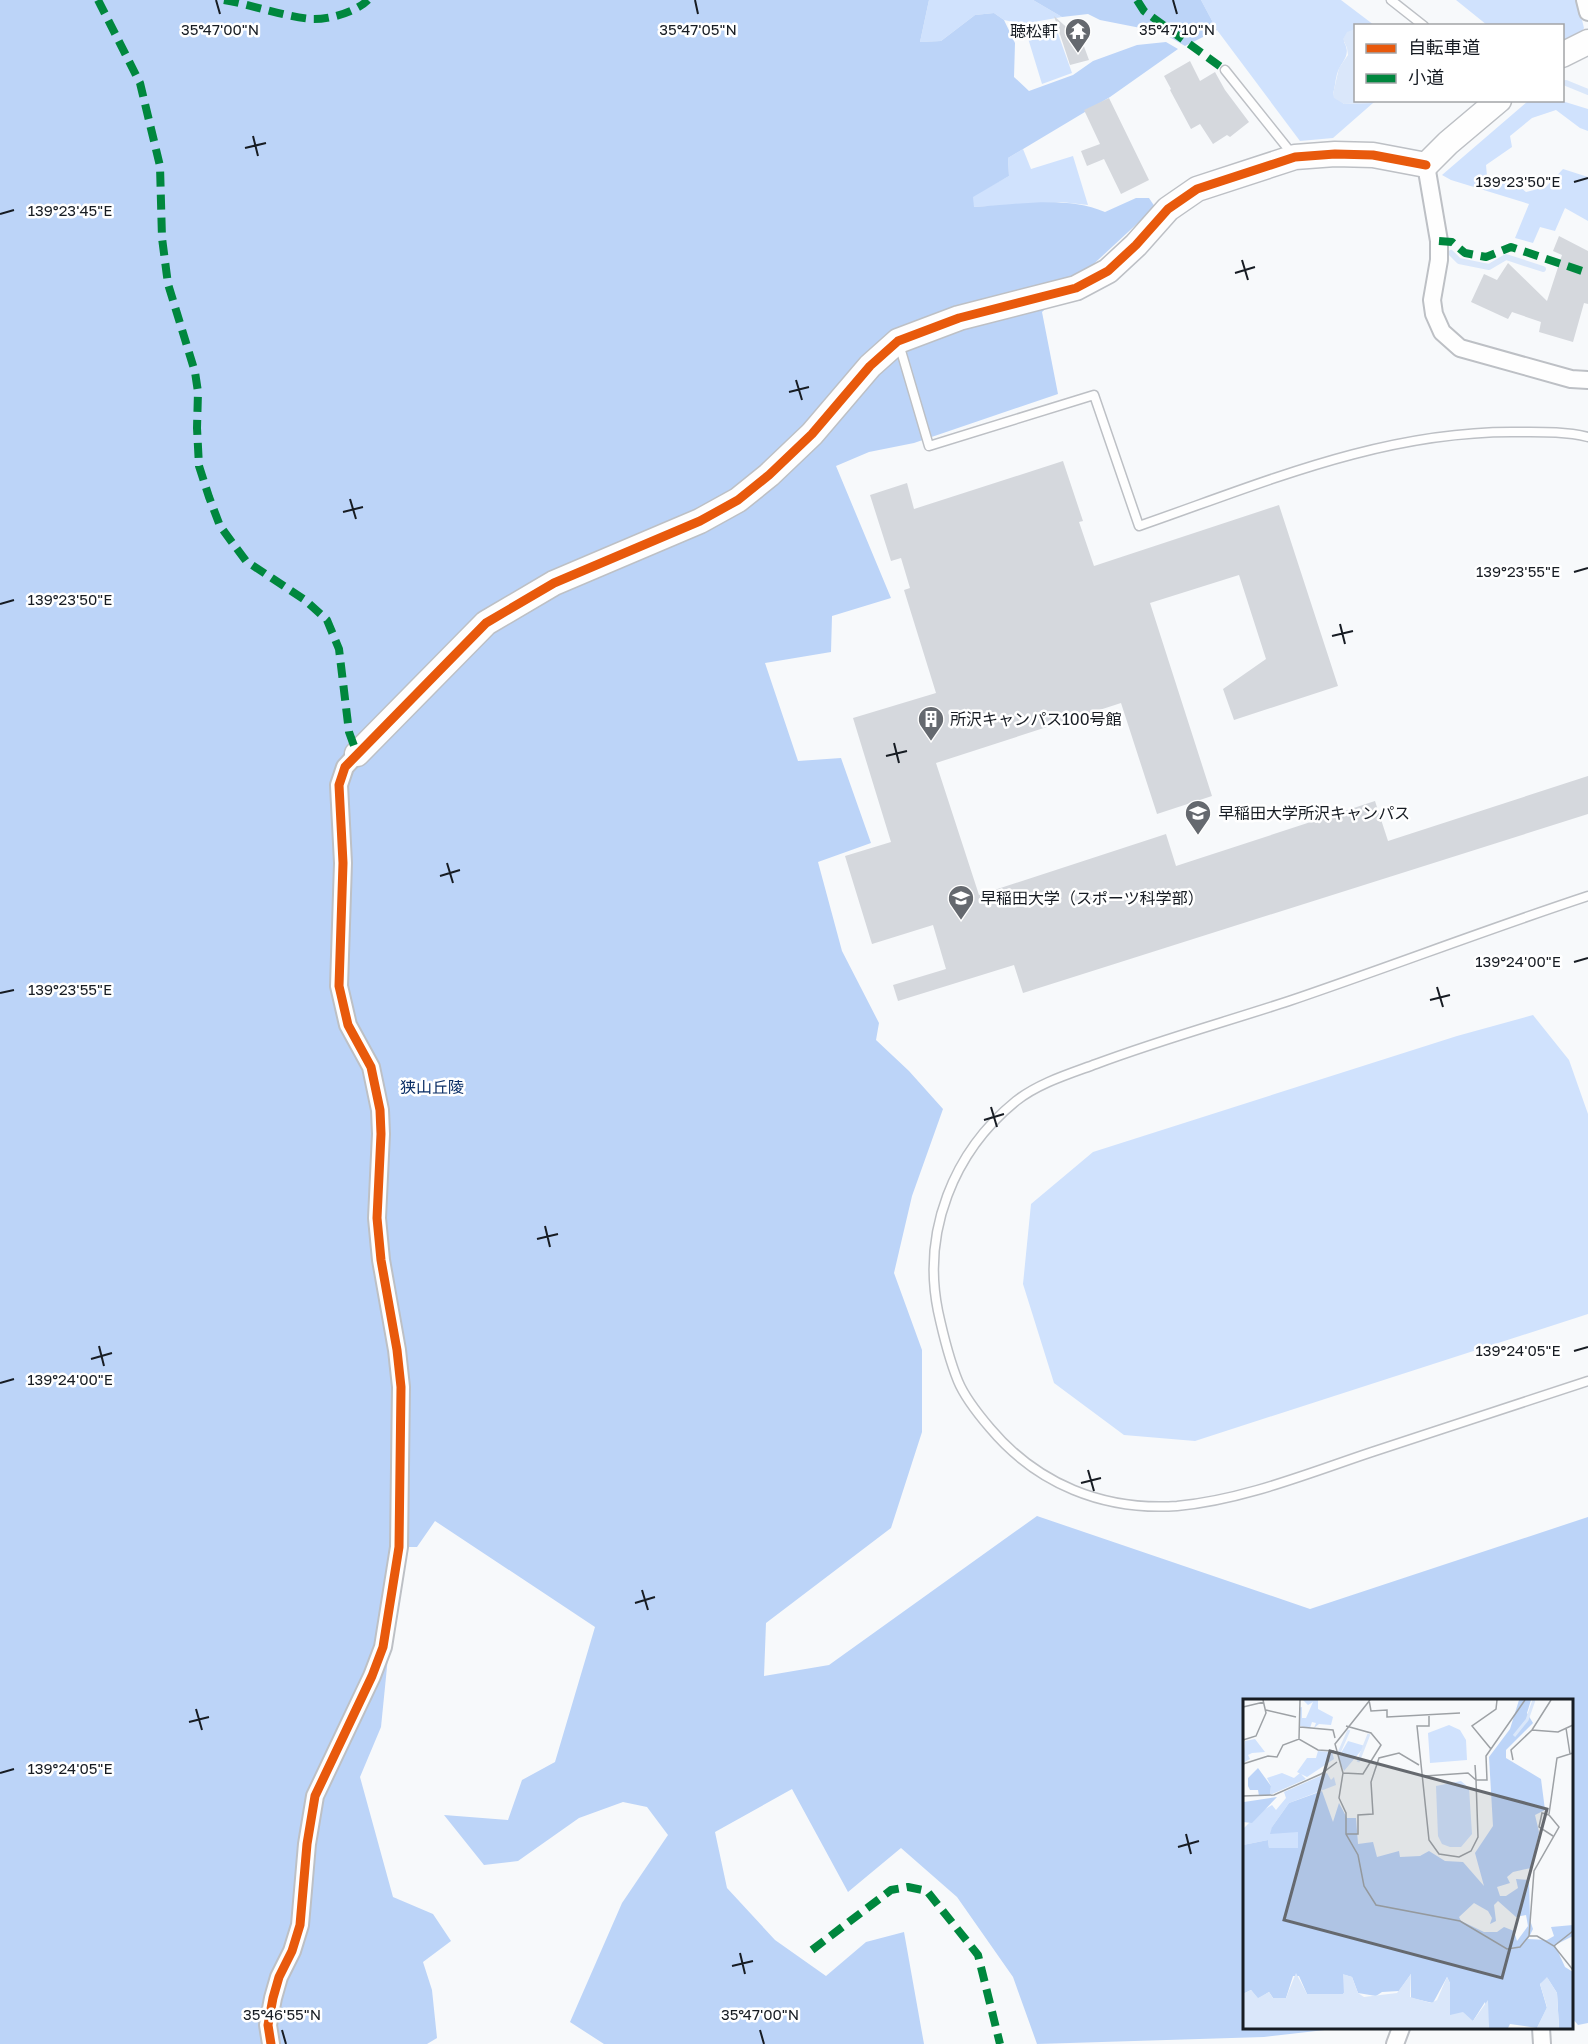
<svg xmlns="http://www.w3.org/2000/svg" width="1588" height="2044" viewBox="0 0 1588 2044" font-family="'Golos Text','Noto Sans JP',sans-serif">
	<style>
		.green { fill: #d0e2fd }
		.forest { fill: #bcd4f8 }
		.water { fill: #dae7fa }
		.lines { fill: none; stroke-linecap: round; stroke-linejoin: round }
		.stream { stroke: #dae7fa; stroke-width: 6 }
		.building { fill: #d5d8dd }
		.lane-casing { stroke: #bdc0c5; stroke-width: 11 }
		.street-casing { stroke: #bdc0c5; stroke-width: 20 }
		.secondary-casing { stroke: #bdc0c5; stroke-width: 27 }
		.lane { stroke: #fefefe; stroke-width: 8 }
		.street { stroke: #fefefe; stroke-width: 16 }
		.secondary { stroke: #fefefe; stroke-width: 24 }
		.quiet { stroke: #00873e; stroke-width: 8; stroke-dasharray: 15 8; stroke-linecap: butt }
		.cycleway-casing { stroke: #fff; stroke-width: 13 }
		.cycleway { stroke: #e8590c; stroke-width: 9 }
		.ticks { fill: none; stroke: #171c23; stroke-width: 2 }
		.labels { text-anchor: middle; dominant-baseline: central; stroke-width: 5; stroke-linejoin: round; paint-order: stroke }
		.poi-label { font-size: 16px; fill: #171c23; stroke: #fff; text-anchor: start }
		.park-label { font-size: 16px; fill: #092d65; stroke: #fff }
		.inset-river { fill: none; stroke: #dae7fa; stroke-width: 3 }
		.inset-road { fill: none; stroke: #9da1a5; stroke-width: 1.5 }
		.view { fill: #65696f; fill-opacity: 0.15; stroke: #65696f; stroke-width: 3 }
		.inset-edge { fill: none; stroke: #171c23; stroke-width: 3 }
		.ticks-label { font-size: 15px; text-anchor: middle; fill: #171c23; stroke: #fff; stroke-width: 5; stroke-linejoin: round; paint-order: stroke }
	</style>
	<rect width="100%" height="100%" fill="#f7f9fb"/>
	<!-- green -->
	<path class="green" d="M929,0H1033L1062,17L1022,24L1004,20L994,13L975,15L941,41L920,42Z
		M1201,0H1341L1374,25L1356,26L1355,29H1354L1344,42C1352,56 1341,61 1337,74C1335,81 1335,88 1333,94L1344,104L1373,103L1333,138L1300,141L1217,30Z
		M1456,0H1577L1584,28L1581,33L1563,44L1562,26L1487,25Z
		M1056,28L1072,73L1042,84L1027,35Z
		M1528,101H1562L1588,109V131L1580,128L1556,110L1532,118L1510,136L1512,147L1486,165L1487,176L1496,183L1514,182L1526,192L1546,187L1563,169L1588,177V221L1565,208L1555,231L1540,227L1533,243L1515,238L1529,204L1451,180L1442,175Z
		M1023,149L1031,169L1073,156L1088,205L1061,202L973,207V196L1009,176L1008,158Z
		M1533,1015L1569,1060L1588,1114V1314L1195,1441L1124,1435L1054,1383L1023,1284L1031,1204L1093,1152L1457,1036Z"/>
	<!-- forest -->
	<path class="forest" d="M0,0H929L920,42L941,41L975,15L994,13L1004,20L1015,43L1014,77L1029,91L1073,75L1093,61L1137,45L1166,42L1178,49L1110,97L1008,158L1009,176L973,197L974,207C1016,205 1065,195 1105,212L1136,198H1149L1155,207L1042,312L1058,394L914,443L869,452L836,466L891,598L832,616L831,652L765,663L798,761L841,758L871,843L818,862L842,951L879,1023L876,1040L909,1071L943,1109L912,1196L894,1273L922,1350V1432L891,1528L766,1623L764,1676L829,1665L1037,1516L1310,1609L1588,1517V2023L1578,2025L1572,2018V1700H1244V2028H1342L1264,2037L1037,2044L1013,1977L957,1897L901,1848L848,1892L792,1789L715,1832L727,1888L775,1940L826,1976L866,1942L904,1932L924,2044H604L570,2022L622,1903L668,1835L647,1807L623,1802L579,1818L518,1861L484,1865L444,1815L508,1820L522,1780L555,1762L595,1627L435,1521L417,1547H399L381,1727L360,1777L393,1897L433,1914L451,1941L423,1962L432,1990L437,2038L427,2044H0Z
		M1033,0H1201L1217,30L1185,46L1161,32L1100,20L1088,14L1062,17Z"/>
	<!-- water -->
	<path class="water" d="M1355,29L1356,100L1377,101L1373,103L1344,104L1334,98L1333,94L1339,68L1348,55L1347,48L1343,39L1347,32Z"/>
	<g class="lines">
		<!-- stream -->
		<path class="stream" d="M1566,83L1588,92
			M1451,253L1459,261L1489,267L1506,257L1543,269"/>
	</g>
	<!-- building -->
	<path class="building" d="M1054,16L1082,41L1089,60L1070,65Z
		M1190,61L1200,81L1215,72L1225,90L1249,122L1230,137L1227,135L1213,144L1200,124L1191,129L1170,90L1171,89L1164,76Z
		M1109,98L1149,180L1121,194L1104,159L1087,166L1081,151L1100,144L1084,110Z
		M1559,236L1588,251V304L1584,303L1573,342L1539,332L1541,322L1512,312L1508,319L1471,302L1484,274L1497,280L1508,263L1547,301L1562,255L1553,251Z
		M1063,461L1083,521L1079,522L1094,566L1279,505L1338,686L1234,720L1223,689L1266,659L1239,575L1150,603L1212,796L1157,814L1121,703L936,763L979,895L1166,834L1176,866L1375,801L1388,841L1588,776V814L1023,993L1014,965L898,1001L893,985L946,969L933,925L872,944L845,856L891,842L853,718L936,693L904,590L910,588L901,558L891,561L870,495L907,483L914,509Z"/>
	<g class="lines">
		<!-- lane casing -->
		<g class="lane-casing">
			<path id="lane" d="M1391,0L1424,26
				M1225,70L1293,155
				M899,344L929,446L1094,395L1139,526C1263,483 1382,431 1515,432C1539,432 1564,431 1588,437
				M1588,896C1488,929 1389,967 1289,1001C1225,1022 1160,1040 1096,1064C1069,1074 1039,1083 1016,1101C953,1152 922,1232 938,1311C943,1334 949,1359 958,1381C965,1398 978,1414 990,1428C1037,1484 1103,1511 1177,1506C1243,1500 1309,1473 1372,1452C1444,1428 1516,1405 1588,1381"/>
		</g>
		<!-- street casing -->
		<g class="street-casing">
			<path id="street" d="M1585,0L1588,12
				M1426,165L1439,241V260L1432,300L1434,314L1442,332L1460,348L1571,379L1588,380
				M1541,2028L1542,2044
				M271,2044L268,2025L273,1998L279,1977L292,1951L300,1925L307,1844L315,1796L372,1676L383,1647L399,1547L401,1387L397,1350L381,1260L377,1218L381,1134L380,1110L371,1067L348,1025L339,986L343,863L339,785L345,767L357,754
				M1395,2044L1401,2028"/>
		</g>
		<!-- secondary casing -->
		<g class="secondary-casing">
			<path id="secondary" d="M1562,55L1588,42
				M357,754L486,623L554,583L700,521L738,500L769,475L812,434L870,366L898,341L959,318L1076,288L1108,271L1136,245L1168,209L1197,189L1295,157L1335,154L1373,155L1426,165L1448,143L1499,100"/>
		</g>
		<!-- lane -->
		<use href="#lane" class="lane"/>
		<!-- street -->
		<use href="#street" class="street"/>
		<!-- secondary -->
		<use href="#secondary" class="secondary"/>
		<!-- quiet -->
		<path class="quiet" d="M98,0L140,83L160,166L162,238L168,284L195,372L198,392L197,428L199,466L209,497L220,526L246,561L305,600L327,620L339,649L349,732L357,754
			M224,0C253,5 282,16 311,19C328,20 356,12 368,0
			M1137,0L1144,11L1225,70
			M1439,241L1452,242L1465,253L1486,257L1511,247L1588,273
			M812,1950L891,1890L908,1887L927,1891L978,1955L1000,2044"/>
		<!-- cycleway casing -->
		<g class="cycleway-casing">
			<path id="cycleway" d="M271,2044L268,2025L273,1998L279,1977L292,1951L300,1925L307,1844L315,1796L372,1676L383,1647L399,1547L401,1387L397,1350L381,1260L377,1218L381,1134L380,1110L371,1067L348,1025L339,986L343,863L339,785L345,767L486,623L554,583L700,521L738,500L769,475L812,434L870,366L898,341L959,318L1076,288L1108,271L1136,245L1168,209L1197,189L1295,157L1335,154L1373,155L1426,165"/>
		</g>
		<!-- cycleway -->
		<use href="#cycleway" class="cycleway"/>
	</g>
	<!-- ticks -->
	<path class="ticks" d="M216,0L220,14M695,0L698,14M1173,0L1177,14M253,136L258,156M245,148L266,143M1574,182L1588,178M0,214L14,210M1242,260L1248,280M1235,273L1255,267M796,380L802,400M789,392L809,387M350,499L356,519M343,512L363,507M1574,572L1588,568M0,604L14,600M1340,624L1345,644M1332,636L1353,631M894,743L899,763M886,756L907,751M447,863L453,883M440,876L460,870M1574,962L1588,958M1437,987L1443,1007M0,993L14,990M1430,1000L1450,995M991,1107L997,1127M984,1120L1004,1114M545,1226L550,1247M537,1239L558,1234M99,1346L104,1366M1574,1351L1588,1347M91,1359L112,1353M0,1383L14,1379M1088,1470L1094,1491M1081,1483L1101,1478M642,1590L648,1610M635,1603L655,1597M196,1709L202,1730M189,1722L209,1717M0,1773L14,1769M1186,1834L1191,1854M1178,1847L1199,1841M740,1953L745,1974M732,1966L753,1961M282,2030L286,2044M760,2030L764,2044"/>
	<!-- icons -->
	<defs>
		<g id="temple-pin" transform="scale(1.35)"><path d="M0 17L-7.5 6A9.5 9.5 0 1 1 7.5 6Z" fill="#65696f" stroke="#fff"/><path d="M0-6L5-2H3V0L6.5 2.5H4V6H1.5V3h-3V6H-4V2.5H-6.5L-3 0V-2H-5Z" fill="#fff"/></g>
		<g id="building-pin" transform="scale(1.35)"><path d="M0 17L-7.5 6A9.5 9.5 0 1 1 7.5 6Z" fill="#65696f" stroke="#fff"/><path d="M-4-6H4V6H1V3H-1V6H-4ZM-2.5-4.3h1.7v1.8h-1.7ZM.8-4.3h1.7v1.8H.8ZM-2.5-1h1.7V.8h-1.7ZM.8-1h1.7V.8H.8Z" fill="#fff"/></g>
		<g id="university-pin" transform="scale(1.35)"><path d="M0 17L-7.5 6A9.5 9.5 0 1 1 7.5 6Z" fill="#65696f" stroke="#fff"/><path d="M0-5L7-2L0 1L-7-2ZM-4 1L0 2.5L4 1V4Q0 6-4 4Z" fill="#fff"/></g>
	</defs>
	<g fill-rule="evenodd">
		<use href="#temple-pin" x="1078" y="31"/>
		<use href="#building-pin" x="931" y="719"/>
		<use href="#university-pin" x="1198" y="813"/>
		<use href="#university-pin" x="961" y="898"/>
	</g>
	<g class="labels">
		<!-- poi labels -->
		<g class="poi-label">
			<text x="1058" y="31" text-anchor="end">聴松軒</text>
			<text x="950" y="719">所沢キャンパス100号館</text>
			<text x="1218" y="813">早稲田大学所沢キャンパス</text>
			<text x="980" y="898">早稲田大学（スポーツ科学部）</text>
		</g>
		<!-- park labels -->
		<g class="park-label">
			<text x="432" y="1087">狭山丘陵</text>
		</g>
	</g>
	<!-- overview -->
	<g transform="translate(1243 1699)">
		<rect width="330" height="330" fill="#f7f9fb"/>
		<path d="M60,1H75V10L90,18L88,26L76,25L71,29L73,24L69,23L67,29L57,27L56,9L59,8V19H63L70,3L65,6ZM206,26L217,31L223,41L224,61L187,64L185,34ZM12,40L22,53L9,54L5,56L7,60L0,64L2,42ZM105,42L122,47L101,72L95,59ZM75,52L89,53L91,60L64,78L54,73L64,59H73ZM39,74L51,79L57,74L63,80L27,96L28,87L24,79ZM84,74L88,81L91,78L93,86L46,104L29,128L55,132V149H26L25,141L0,146V130L17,113L29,106L33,111L43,99L41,93ZM218,82L226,89L229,135L218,148H207L199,145L195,137L193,87Z" fill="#d0e2fd"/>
		<path d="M276,1H288L284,14L290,24L263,51V59L298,80L302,111L292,116L296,133L288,169L270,173L264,178L267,184L254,188L257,197H263L275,189L273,180L286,181L287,221L290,230L285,240L304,241L311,237L308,228L330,226V237L312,246L322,268L330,273V329H316L314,294L305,280L297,285L304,309L294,329L267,325L265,329H246L242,303L230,322L207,316V284L204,278L190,304L168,299V275L156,292L139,293L133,297L115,294L109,278L102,276L103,292L99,296L64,295L56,277H50L43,299H30L26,293L15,300L8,291L0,295V146L25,141L26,149H55V133L27,135L29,128L46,104L79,92L90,123L96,104L104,119H113L115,145L130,143L134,158L156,152L157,158L177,157L186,152L202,162L220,163L241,187L232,154L250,127L246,58L267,30ZM255,202L273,218L283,216L285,227L274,242L271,232L261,228L254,233H241L218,222L216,218L231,204L245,212L249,219L247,225L253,222L251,206ZM15,69L28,87L27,96L16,97L15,91H7L5,87V79ZM34,98L9,124L0,123L1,103Z" fill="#bcd4f8" fill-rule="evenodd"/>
		<path d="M53,274L64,295H101L100,275L109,278L115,294L121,298L154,294L168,275L167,298L188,304L194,301L204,278L207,284V316L220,313L230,322L245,301L246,329H0V295L8,291L15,299L26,293L30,299H43ZM304,278L314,294L316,329H294L304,308L297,285Z" fill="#dae7fa"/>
		<path class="inset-river" d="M271,37L284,21L291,1M95,56L106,31M115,63L126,35"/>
		<path class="inset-road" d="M126,1L128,12L144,11V18L217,14M0,8L21,3M23,11L53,18M186,17V27H174L186,141L196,155L216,158L228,152L235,138L233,81H244L243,57L282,1M57,28L90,31L92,39M323,29L327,55M289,31L315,33L330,26M56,40L57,1M0,41L13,37L23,14L20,1M248,50L229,27L253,10L254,1M270,61L268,51L289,31L308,1M0,65L25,57L34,58L40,46L56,40L75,51L91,52M100,74L96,99L103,114V135L115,156L121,187L133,206L217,222L264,250L277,248L286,237L291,172L316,128L306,116L299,114L296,128L310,137M100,74L120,75L138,46L128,34L103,27M100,74L92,45L127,1M182,77L225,74L233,81L232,66M0,97L31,96L78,75L94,63M306,115L314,59L330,54M103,135H115V116L130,115L128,83L136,59L156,54L176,66M286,237H294L311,247L330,271M311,247L330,232"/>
		<path class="view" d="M87,52L304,110L259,279L41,221Z"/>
		<rect width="330" height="330" class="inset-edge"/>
	</g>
	<g class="ticks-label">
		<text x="220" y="35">35°47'00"N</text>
		<text x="698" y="35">35°47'05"N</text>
		<text x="1177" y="35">35°47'10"N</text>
		<text x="1518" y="187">139°23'50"E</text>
		<text x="70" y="216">139°23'45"E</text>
		<text x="1518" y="577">139°23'55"E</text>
		<text x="70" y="605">139°23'50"E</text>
		<text x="1518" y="967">139°24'00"E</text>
		<text x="70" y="995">139°23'55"E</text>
		<text x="1518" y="1356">139°24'05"E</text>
		<text x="70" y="1385">139°24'00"E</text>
		<text x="70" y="1774">139°24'05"E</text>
		<text x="282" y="2020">35°46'55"N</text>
		<text x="760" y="2020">35°47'00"N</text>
	</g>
	<!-- legend -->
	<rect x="1354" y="24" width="210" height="78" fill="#ffffff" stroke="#a2a4a7" stroke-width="1.5"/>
	<rect x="1366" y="44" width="30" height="9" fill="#e8590c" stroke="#a2a4a7" stroke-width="1.5"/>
	<text x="1408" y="54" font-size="18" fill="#171c23">自転車道</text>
	<rect x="1366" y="74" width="30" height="9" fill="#00873e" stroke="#a2a4a7" stroke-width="1.5"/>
	<text x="1408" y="84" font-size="18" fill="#171c23">小道</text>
</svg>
